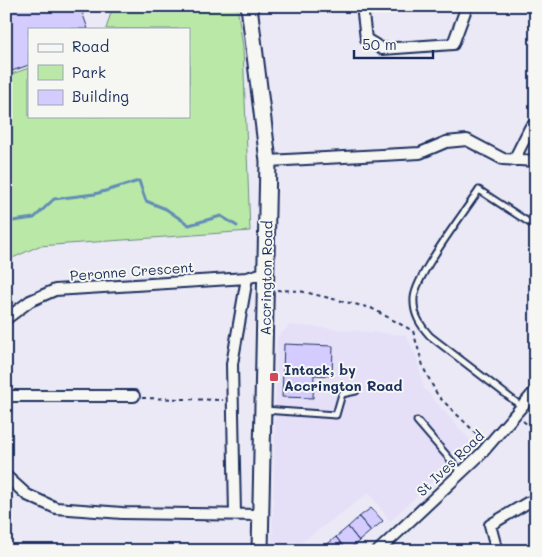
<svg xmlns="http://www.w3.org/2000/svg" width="542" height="557" viewBox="0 0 542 557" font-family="Mali,sans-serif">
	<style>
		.built { fill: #e5e0f8 }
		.green { fill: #bae8a6; stroke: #6a8c82 }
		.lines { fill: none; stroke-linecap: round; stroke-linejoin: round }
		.stream { stroke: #628db6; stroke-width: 3 }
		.building { fill: #d4ccfe; stroke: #1b2f5e }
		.lane-casing { stroke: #1b2f5e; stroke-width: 9 }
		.street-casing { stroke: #1b2f5e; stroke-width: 14 }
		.primary-casing { stroke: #1b2f5e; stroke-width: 19 }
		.path { stroke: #1b2f5e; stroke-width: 2; stroke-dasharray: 4 4; stroke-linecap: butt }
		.lane { stroke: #f6f6f2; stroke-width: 5 }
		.street { stroke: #f6f6f2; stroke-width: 10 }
		.primary { stroke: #f6f6f2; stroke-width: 15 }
		.poi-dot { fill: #d1495b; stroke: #f6f6f2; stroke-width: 2 }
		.labels { text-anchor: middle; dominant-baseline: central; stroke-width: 4; stroke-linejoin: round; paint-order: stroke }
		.street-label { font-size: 14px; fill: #1b2f5e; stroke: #f6f6f2 }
		.poi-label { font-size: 14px; font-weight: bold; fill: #1b2f5e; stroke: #f6f6f2; text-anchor: start }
	</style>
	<rect width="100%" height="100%" fill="#ece9f6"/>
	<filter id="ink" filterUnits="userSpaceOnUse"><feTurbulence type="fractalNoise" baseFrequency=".02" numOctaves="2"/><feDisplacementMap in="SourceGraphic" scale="10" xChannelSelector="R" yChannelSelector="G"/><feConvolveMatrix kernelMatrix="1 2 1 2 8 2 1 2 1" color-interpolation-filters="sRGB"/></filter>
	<g filter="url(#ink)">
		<!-- built -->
		<path class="built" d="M290,325L406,335L416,356L424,388L473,444L390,521L369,493L290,551H272L277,337Z"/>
		<!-- green -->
		<path class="green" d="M113,6H237L243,47L250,231L39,246L6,261V76L29,68V116H189V29H106Z"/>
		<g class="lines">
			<!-- stream -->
			<path class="stream" d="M6,222L34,218L54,199L95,194L139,181L146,201L166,209L189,225L221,216L237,226"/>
		</g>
		<!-- building -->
		<path class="building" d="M6,6H80L88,29H29V65L6,73Z
			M284,344L333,346L332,376L314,375L313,398L282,397Z
			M371,508L383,521L371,531L359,517Z
			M359,517L371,531L359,541L348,527Z
			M348,527L359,541L347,551L336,537Z
			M336,537L347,551H327L324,547Z"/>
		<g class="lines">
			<!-- lane casing -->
			<g class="lane-casing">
				<path id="lane" d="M521,406L430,336C420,325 413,314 414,298C416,275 464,213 479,190L536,227
					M264,410L336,415L342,394L356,391
					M417,421L461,472"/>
			</g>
			<!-- street casing -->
			<g class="street-casing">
				<path id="street" d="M362,6L366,39L382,49L453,44L467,6
					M514,160L530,128L536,123
					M268,161L420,153L446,142L467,140L503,159L536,161
					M6,319L30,301L55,290L247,278L267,272
					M6,396H134
					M6,476L27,495L56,508L122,513L260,515
					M235,514L232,364L247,278
					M378,551L481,454L536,390
					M497,551L490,525L527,503L536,500"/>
			</g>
			<!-- primary casing -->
			<g class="primary-casing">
				<path id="primary" d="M249,6L268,161L260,551"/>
			</g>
			<!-- path -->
			<path class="path" d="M277,290L300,291L371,308L413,331L424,369L438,396L482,439
				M142,398L223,400
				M523,421L536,431"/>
			<!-- lane -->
			<use href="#lane" class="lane"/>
			<!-- street -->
			<use href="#street" class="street"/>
			<!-- primary -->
			<use href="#primary" class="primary"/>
		</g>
	</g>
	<!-- markers -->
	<rect class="poi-dot" x="269" y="372" width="10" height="10" rx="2.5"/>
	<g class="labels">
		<!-- street labels -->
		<g class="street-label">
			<text transform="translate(132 271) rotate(-4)">Peronne Crescent</text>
			<text transform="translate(266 278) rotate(-89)">Accrington Road</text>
			<text transform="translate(450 463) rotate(-44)">St Ives Road</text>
		</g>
		<!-- poi labels -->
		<g class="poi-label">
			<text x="284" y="369">Intack, by<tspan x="284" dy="16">Accrington Road</tspan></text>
		</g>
	</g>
	<!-- margin -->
	<rect width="542" height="557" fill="none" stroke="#f6f6f2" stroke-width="25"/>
	<rect x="12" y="12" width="517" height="532" fill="none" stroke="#1b2f5e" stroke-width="2" filter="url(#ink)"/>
	<!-- legend -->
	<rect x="28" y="28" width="162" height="90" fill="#f6f6f2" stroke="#9ea6b7"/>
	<rect x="38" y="44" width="25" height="8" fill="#f6f6f2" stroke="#9ea6b7"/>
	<text x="72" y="52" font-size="15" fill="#1b2f5e">Road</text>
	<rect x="38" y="65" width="25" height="15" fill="#bae8a6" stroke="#9ea6b7"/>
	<text x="72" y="78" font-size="15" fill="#1b2f5e">Park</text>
	<rect x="38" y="90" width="25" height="15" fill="#d4ccfe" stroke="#9ea6b7"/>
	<text x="72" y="102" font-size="15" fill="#1b2f5e">Building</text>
	<!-- scale -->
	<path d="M354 50v8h79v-8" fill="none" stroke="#1b2f5e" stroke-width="2.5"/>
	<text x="362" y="50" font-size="15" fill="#1b2f5e" stroke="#f6f6f2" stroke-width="4" paint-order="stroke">50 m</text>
</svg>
